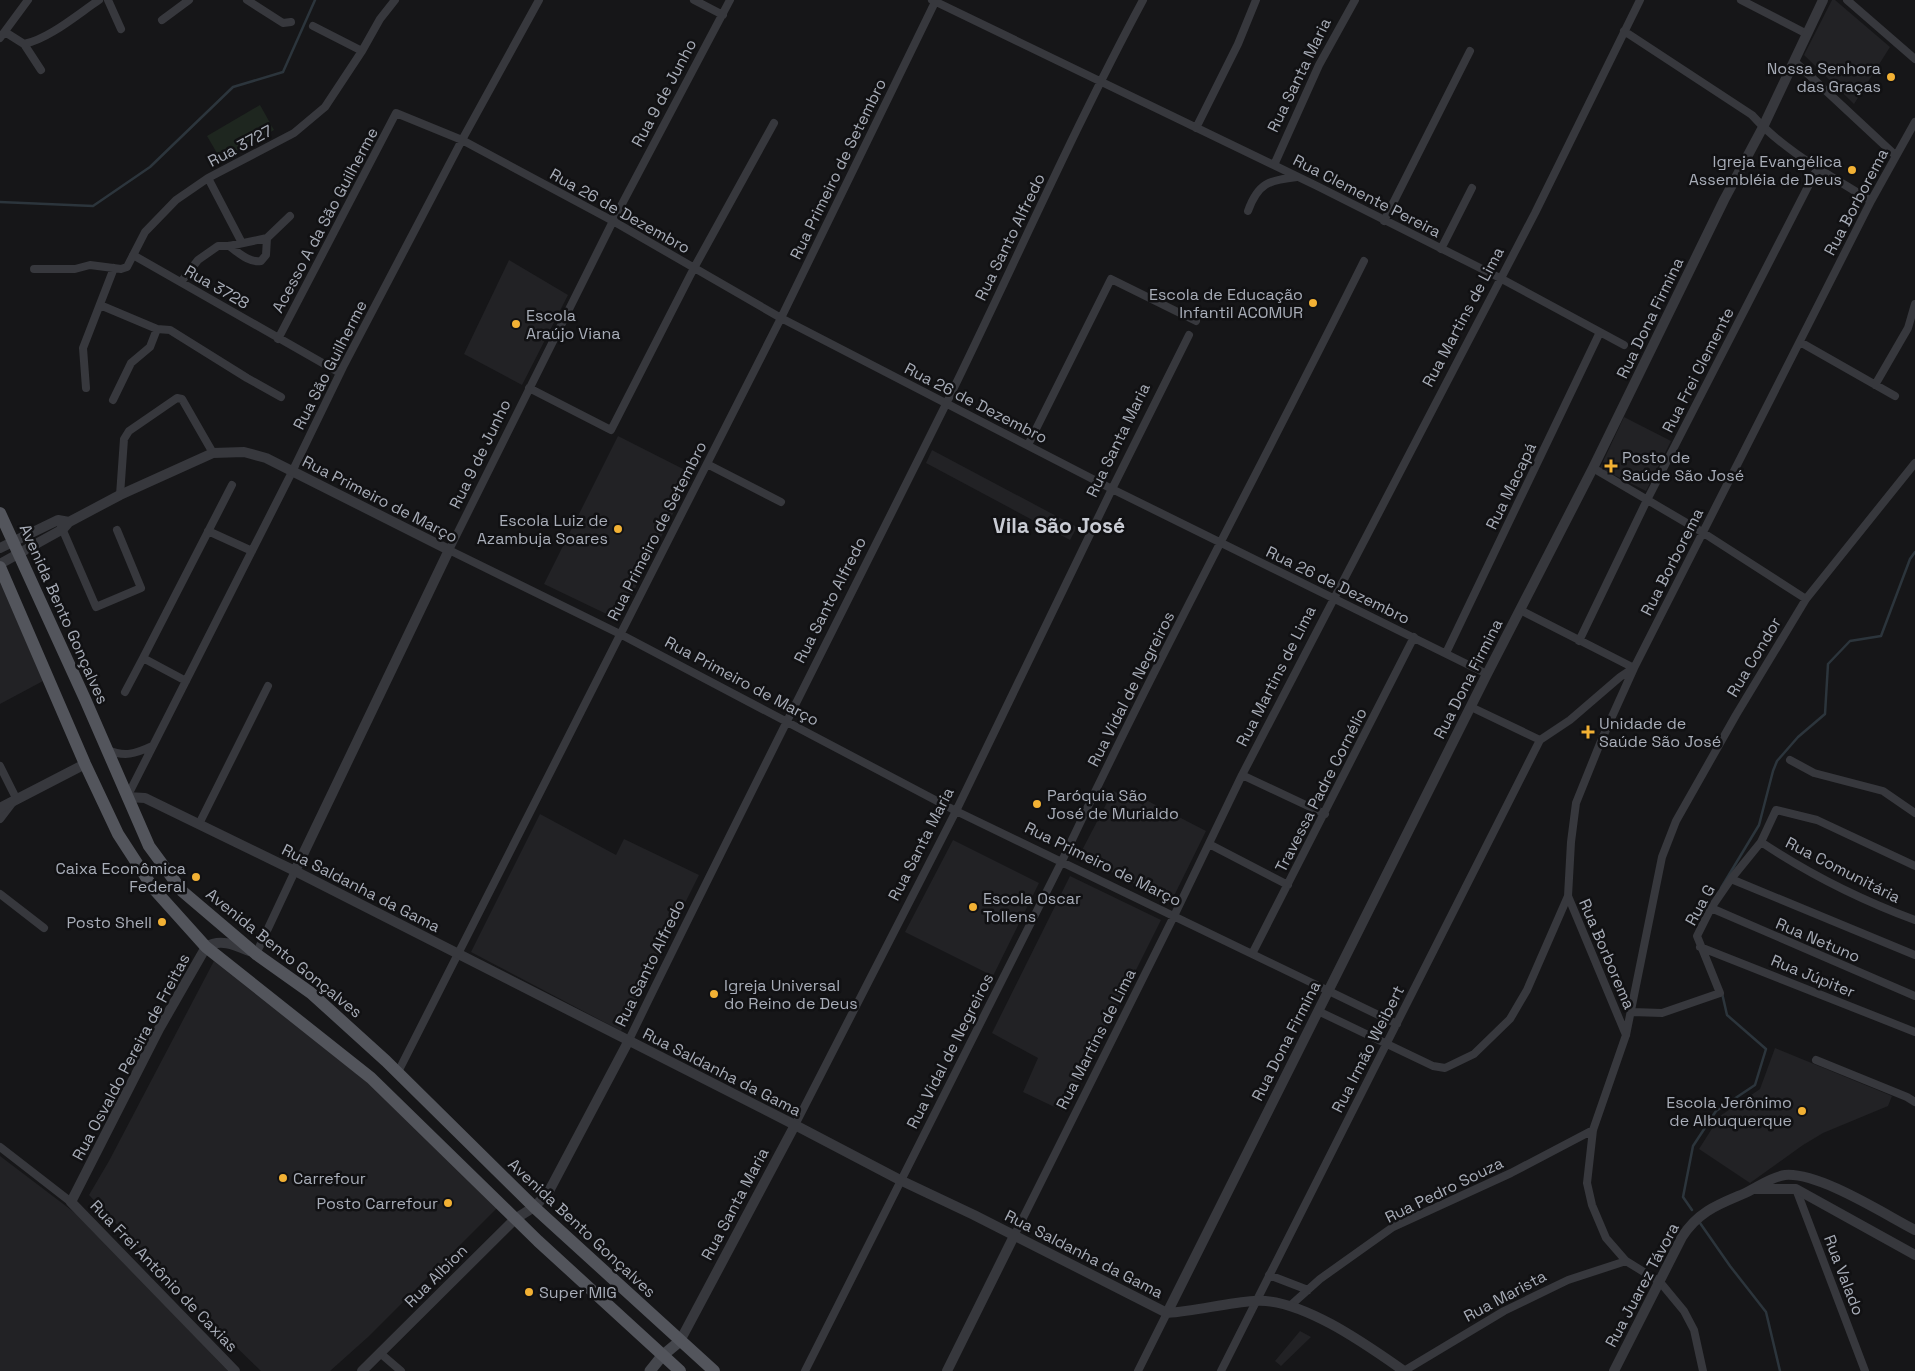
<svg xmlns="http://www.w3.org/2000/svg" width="1915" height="1371" viewBox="0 0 1915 1371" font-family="'Space Grotesk',sans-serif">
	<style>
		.built { fill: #222225 }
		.green { fill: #1e261f }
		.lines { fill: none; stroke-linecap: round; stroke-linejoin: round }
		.stream { stroke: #2c353c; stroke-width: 2.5 }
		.minor { stroke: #37383d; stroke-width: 8 }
		.tertiary { stroke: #37383d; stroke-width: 10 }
		.secondary { stroke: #45474d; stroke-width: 11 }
		.primary { stroke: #53555c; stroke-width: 12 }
		.poi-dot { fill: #f2b134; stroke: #111113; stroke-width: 2 }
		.labels { text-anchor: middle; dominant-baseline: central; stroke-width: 5; stroke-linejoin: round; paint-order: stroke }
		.poi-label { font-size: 16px; fill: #a8adb8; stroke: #111113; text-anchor: end }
		.street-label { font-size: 16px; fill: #a8adb8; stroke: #111113 }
		.district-label { font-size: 21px; font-weight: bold; fill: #c9ccd4; stroke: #111113 }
	</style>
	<rect width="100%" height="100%" fill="#161618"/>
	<!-- built -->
	<path class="built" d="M1832,0H1835L1890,47L1854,104L1804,55Z
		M509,260L568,295L522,385L464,354Z
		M1624,417L1671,441L1646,491L1600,468Z
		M618,436L693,474L619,620L544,584Z
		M932,450L1077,527L1070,540L926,463Z
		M0,582L43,681L0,704Z
		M1113,791L1143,805L1146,800L1206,831L1171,902L1079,856Z
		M540,814L616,855L624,839L699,875L621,1031L471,952Z
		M953,840L1039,883L993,976L905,932Z
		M1070,876L1161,920L1065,1112L1023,1092L1038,1058L992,1033Z
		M214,961L368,1083L497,1208L368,1337L330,1371H261L191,1303L89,1195L109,1161Z
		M1775,1048L1892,1096L1888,1106L1823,1133L1803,1145L1750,1183L1699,1149L1720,1116L1760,1089Z
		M0,1156L83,1219L228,1371H0Z
		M1300,1331L1311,1337L1281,1366L1275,1361Z"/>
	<!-- green -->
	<path class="green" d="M260,105L274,130L221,160L207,136Z"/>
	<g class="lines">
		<!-- stream -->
		<path class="stream" d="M0,202L93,206L150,167L233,87L283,72L315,0
			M1721,888L1759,825L1773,771L1777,761L1798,737L1825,714L1828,664L1850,641L1881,636L1910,559L1915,552
			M1692,1210L1683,1197L1693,1146L1716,1111L1755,1085L1766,1049L1727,1015L1722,993
			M1700,1223L1730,1266L1766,1312L1780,1371"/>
		<!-- minor -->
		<path class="minor" d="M108,0L121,29
			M247,0L283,23L291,22
			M694,0L723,15
			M730,0L613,221L449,550L620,634L956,811L1397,1024
			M932,0L1317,186L1500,278L1624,345
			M1741,0L1807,34
			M1847,0L1915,59
			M162,20L189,0
			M313,26L362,51
			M1624,31L1752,115C1784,151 1830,175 1871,201
			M5,32L24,44C49,39 78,14 99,0
			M0,38L28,0
			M24,44L41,70
			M1794,61L1895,155
			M1196,128L1238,44L1256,0
			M1274,165L1319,65L1355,0
			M208,178L242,243
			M1248,211C1258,183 1269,180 1297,177
			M1384,221L1470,51
			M229,246C239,253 249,263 261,261L266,255L267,238
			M1441,249L1472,188
			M133,255L340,373
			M34,269H75L90,265L121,269L127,267L145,232L176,200L208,178L294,133L325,107L362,51L380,19L395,0
			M181,282L198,260L218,246H229L267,238L290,216
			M100,305L157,329L170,330L247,378L281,397
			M278,339L396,113L462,140L613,221L781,318L1112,489L1487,674
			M1800,342L1895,396
			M1875,385L1908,328L1915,304
			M86,388L83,348L114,268
			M529,388L611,430L694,268L774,123
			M113,400L131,363L150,347L157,329
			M1028,445L1111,279L1196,321
			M707,464L781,502
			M1593,468L1702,532L1806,599
			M120,495L124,439L129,431L177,398L182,399L213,453
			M61,526L96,607L141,588L117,530
			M208,531L252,551
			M1520,610L1634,668
			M1579,641L1647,500L1818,167
			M1446,653L1600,332
			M143,658L232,485
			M125,692L143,658L186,681
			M1471,707L1540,740L1570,720L1620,677L1632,669
			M107,750C125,757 135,754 152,746
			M1790,760L1814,773L1883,791L1915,813
			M0,766L16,798L0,819
			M1242,775L1325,814
			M127,797L292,472L343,367L462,140L539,0
			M199,824L268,686
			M1761,842C1809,874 1861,900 1915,920
			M1209,844L1288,885
			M1731,879L1915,955
			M0,894L44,928
			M1711,908L1915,996
			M1700,947L1915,1032
			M256,954L295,871
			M1252,954L1414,637
			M1318,1011L1433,1066L1445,1068L1474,1054L1510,1019L1527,990L1568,896
			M1632,1012L1662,1013L1720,993L1697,936L1711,908L1731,879L1761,842L1776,810L1817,820L1915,866
			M1626,1035L1568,896L1571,842L1576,803L1601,741L1634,668L1871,201L1915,122
			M628,1042C732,828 840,617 946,404C1012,270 1072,132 1143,0
			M1816,1060L1907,1097L1915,1102
			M398,1072L781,318L936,0
			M795,1125L956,811L1112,489L1189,335
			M0,1147L71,1202
			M1796,1189L1865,1371
			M1014,1236L1174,916L1242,775L1535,213L1640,0
			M1269,1275L1308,1290
			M1291,1305L1320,1279L1393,1227L1511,1173L1593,1130
			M380,1353L401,1371
			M805,1371L1062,861C1157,659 1264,462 1364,261
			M1138,1371L1167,1313
			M1221,1371L1540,740
			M1404,1371L1504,1311L1568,1280L1626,1261
			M1703,1371L1694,1330L1684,1311L1660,1282L1626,1261L1606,1238L1592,1205L1587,1183L1593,1130L1626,1035L1662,857L1676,821L1736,715L1806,599L1915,463"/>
		<!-- tertiary -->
		<path class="tertiary" d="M0,548L58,520L69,522
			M0,564L63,529L69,522L120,495L213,453L244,452L266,458L449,550L295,871
			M127,797L145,798L295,871L795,1125L900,1180L974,1215L1167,1313C1197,1311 1225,1303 1254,1301C1300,1297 1367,1345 1404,1371
			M0,808L85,764
			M1755,1189H1796L1915,1255
			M1167,1313L1487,674L1593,468L1724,200L1763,127L1823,0
			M680,1341L795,1125
			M235,1371L71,1202L159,1029L206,947C220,938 235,945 249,951
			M362,1371L515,1219L534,1207L548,1193L628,1042
			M947,1371L1014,1236
			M1614,1371L1682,1237C1698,1212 1717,1205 1743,1194C1757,1188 1770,1177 1785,1175C1819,1172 1884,1214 1915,1230"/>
		<!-- secondary -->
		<path class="secondary" d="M650,1371L662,1356L680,1341"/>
		<!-- primary -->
		<path class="primary" d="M0,513L85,699L149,846L182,891L256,954L311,993L386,1061L534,1207L714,1371
			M0,567L85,764L118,834L153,888L206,947L371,1078L538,1241L680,1371"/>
	</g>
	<!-- markers -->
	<g class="poi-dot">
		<circle cx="1891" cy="77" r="5"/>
		<circle cx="1852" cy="170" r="5"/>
		<circle cx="1313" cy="303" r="5"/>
		<circle cx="516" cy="324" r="5"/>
		<path d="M1608.5 458.5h5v5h5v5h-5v5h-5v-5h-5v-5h5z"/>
		<circle cx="618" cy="529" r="5"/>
		<path d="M1585.5 724.5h5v5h5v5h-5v5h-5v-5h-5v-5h5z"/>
		<circle cx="1037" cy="804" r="5"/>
		<circle cx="196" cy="877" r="5"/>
		<circle cx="973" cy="907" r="5"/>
		<circle cx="162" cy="922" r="5"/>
		<circle cx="714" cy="994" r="5"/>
		<circle cx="1802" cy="1111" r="5"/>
		<circle cx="283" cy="1178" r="5"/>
		<circle cx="448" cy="1203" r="5"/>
		<circle cx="529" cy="1292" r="5"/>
	</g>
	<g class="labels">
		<!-- poi labels -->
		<g class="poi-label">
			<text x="1881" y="68">Nossa Senhora<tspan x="1881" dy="18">das Graças</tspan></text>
			<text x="1842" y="161">Igreja Evangélica<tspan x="1842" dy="18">Assembléia de Deus</tspan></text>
			<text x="1303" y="294">Escola de Educação<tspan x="1303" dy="18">Infantil ACOMUR</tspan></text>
			<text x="526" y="315" text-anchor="start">Escola<tspan x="526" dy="18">Araújo Viana</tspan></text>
			<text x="1622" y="457" text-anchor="start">Posto de<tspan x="1622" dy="18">Saúde São José</tspan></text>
			<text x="608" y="520">Escola Luiz de<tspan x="608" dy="18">Azambuja Soares</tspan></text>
			<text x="1599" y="723" text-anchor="start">Unidade de<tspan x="1599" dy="18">Saúde São José</tspan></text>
			<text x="1047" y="795" text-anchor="start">Paróquia São<tspan x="1047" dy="18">José de Murialdo</tspan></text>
			<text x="186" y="868">Caixa Econômica<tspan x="186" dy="18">Federal</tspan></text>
			<text x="983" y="898" text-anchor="start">Escola Oscar<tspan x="983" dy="18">Tollens</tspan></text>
			<text x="152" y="922">Posto Shell</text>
			<text x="724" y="985" text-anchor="start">Igreja Universal<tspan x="724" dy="18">do Reino de Deus</tspan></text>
			<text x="1792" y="1102">Escola Jerônimo<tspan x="1792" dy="18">de Albuquerque</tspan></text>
			<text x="293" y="1178" text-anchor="start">Carrefour</text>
			<text x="438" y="1203">Posto Carrefour</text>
			<text x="539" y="1292" text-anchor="start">Super MIG</text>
		</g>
		<!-- street labels -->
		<g class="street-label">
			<text transform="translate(1299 75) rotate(-64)">Rua Santa Maria</text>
			<text transform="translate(664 93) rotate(-62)">Rua 9 de Junho</text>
			<text transform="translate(240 146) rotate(-28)">Rua 3727</text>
			<text transform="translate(838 169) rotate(-64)">Rua Primeiro de Setembro</text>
			<text transform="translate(1367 196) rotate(27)">Rua Clemente Pereira</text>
			<text transform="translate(1856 202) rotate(-62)">Rua Borborema</text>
			<text transform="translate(620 211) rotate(29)">Rua 26 de Dezembro</text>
			<text transform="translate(325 220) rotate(-62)">Acesso A da São Guilherme</text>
			<text transform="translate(1010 237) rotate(-64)">Rua Santo Alfredo</text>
			<text transform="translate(217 287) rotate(30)">Rua 3728</text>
			<text transform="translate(1463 317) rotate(-62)">Rua Martins de Lima</text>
			<text transform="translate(1650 318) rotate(-64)">Rua Dona Firmina</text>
			<text transform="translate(330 365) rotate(-63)">Rua São Guilherme</text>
			<text transform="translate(1698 370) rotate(-63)">Rua Frei Clemente</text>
			<text transform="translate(976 403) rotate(27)">Rua 26 de Dezembro</text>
			<text transform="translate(1118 440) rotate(-64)">Rua Santa Maria</text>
			<text transform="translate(480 454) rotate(-64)">Rua 9 de Junho</text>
			<text transform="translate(1511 486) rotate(-64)">Rua Macapá</text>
			<text transform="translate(380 499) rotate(27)">Rua Primeiro de Março</text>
			<text transform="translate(657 531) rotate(-63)">Rua Primeiro de Setembro</text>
			<text transform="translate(1672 562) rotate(-63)">Rua Borborema</text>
			<text transform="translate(1338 585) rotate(26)">Rua 26 de Dezembro</text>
			<text transform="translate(830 600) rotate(-63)">Rua Santo Alfredo</text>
			<text transform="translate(64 614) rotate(66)">Avenida Bento Gonçalves</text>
			<text transform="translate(1754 657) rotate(-59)">Rua Condor</text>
			<text transform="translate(1276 676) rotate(-63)">Rua Martins de Lima</text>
			<text transform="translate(1468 679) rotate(-63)">Rua Dona Firmina</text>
			<text transform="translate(742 681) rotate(28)">Rua Primeiro de Março</text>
			<text transform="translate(1131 689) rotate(-63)">Rua Vidal de Negreiros</text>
			<text transform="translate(1321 790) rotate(-63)">Travessa Padre Cornélio</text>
			<text transform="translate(921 844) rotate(-63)">Rua Santa Maria</text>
			<text transform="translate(1103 864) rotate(26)">Rua Primeiro de Março</text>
			<text transform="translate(1843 870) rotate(27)">Rua Comunitária</text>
			<text transform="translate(361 888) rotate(27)">Rua Saldanha da Gama</text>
			<text transform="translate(1700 905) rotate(-61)">Rua G</text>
			<text transform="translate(1818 940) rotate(23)">Rua Netuno</text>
			<text transform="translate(284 953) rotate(39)">Avenida Bento Gonçalves</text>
			<text transform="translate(1607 954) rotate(67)">Rua Borborema</text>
			<text transform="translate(650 963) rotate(-64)">Rua Santo Alfredo</text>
			<text transform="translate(1813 976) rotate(22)">Rua Júpiter</text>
			<text transform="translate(1096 1039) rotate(-63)">Rua Martins de Lima</text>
			<text transform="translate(1286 1041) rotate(-63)">Rua Dona Firmina</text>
			<text transform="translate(1368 1049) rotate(-63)">Rua Irmão Weibert</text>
			<text transform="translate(950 1051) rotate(-63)">Rua Vidal de Negreiros</text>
			<text transform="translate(131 1057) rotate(-62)">Rua Osvaldo Pereira de Freitas</text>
			<text transform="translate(722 1072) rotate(27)">Rua Saldanha da Gama</text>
			<text transform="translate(1444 1190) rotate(-26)">Rua Pedro Souza</text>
			<text transform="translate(735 1204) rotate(-62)">Rua Santa Maria</text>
			<text transform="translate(582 1228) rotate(43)">Avenida Bento Gonçalves</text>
			<text transform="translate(1084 1254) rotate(27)">Rua Saldanha da Gama</text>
			<text transform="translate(1844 1275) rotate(69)">Rua Valado</text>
			<text transform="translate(164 1276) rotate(46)">Rua Frei Antônio de Caxias</text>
			<text transform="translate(436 1276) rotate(-45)">Rua Albion</text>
			<text transform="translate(1642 1285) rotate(-62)">Rua Juarez Távora</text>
			<text transform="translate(1505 1296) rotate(-28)">Rua Marista</text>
		</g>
		<!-- district labels -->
		<g class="district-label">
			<text x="1059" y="525">Vila São José</text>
		</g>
	</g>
</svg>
